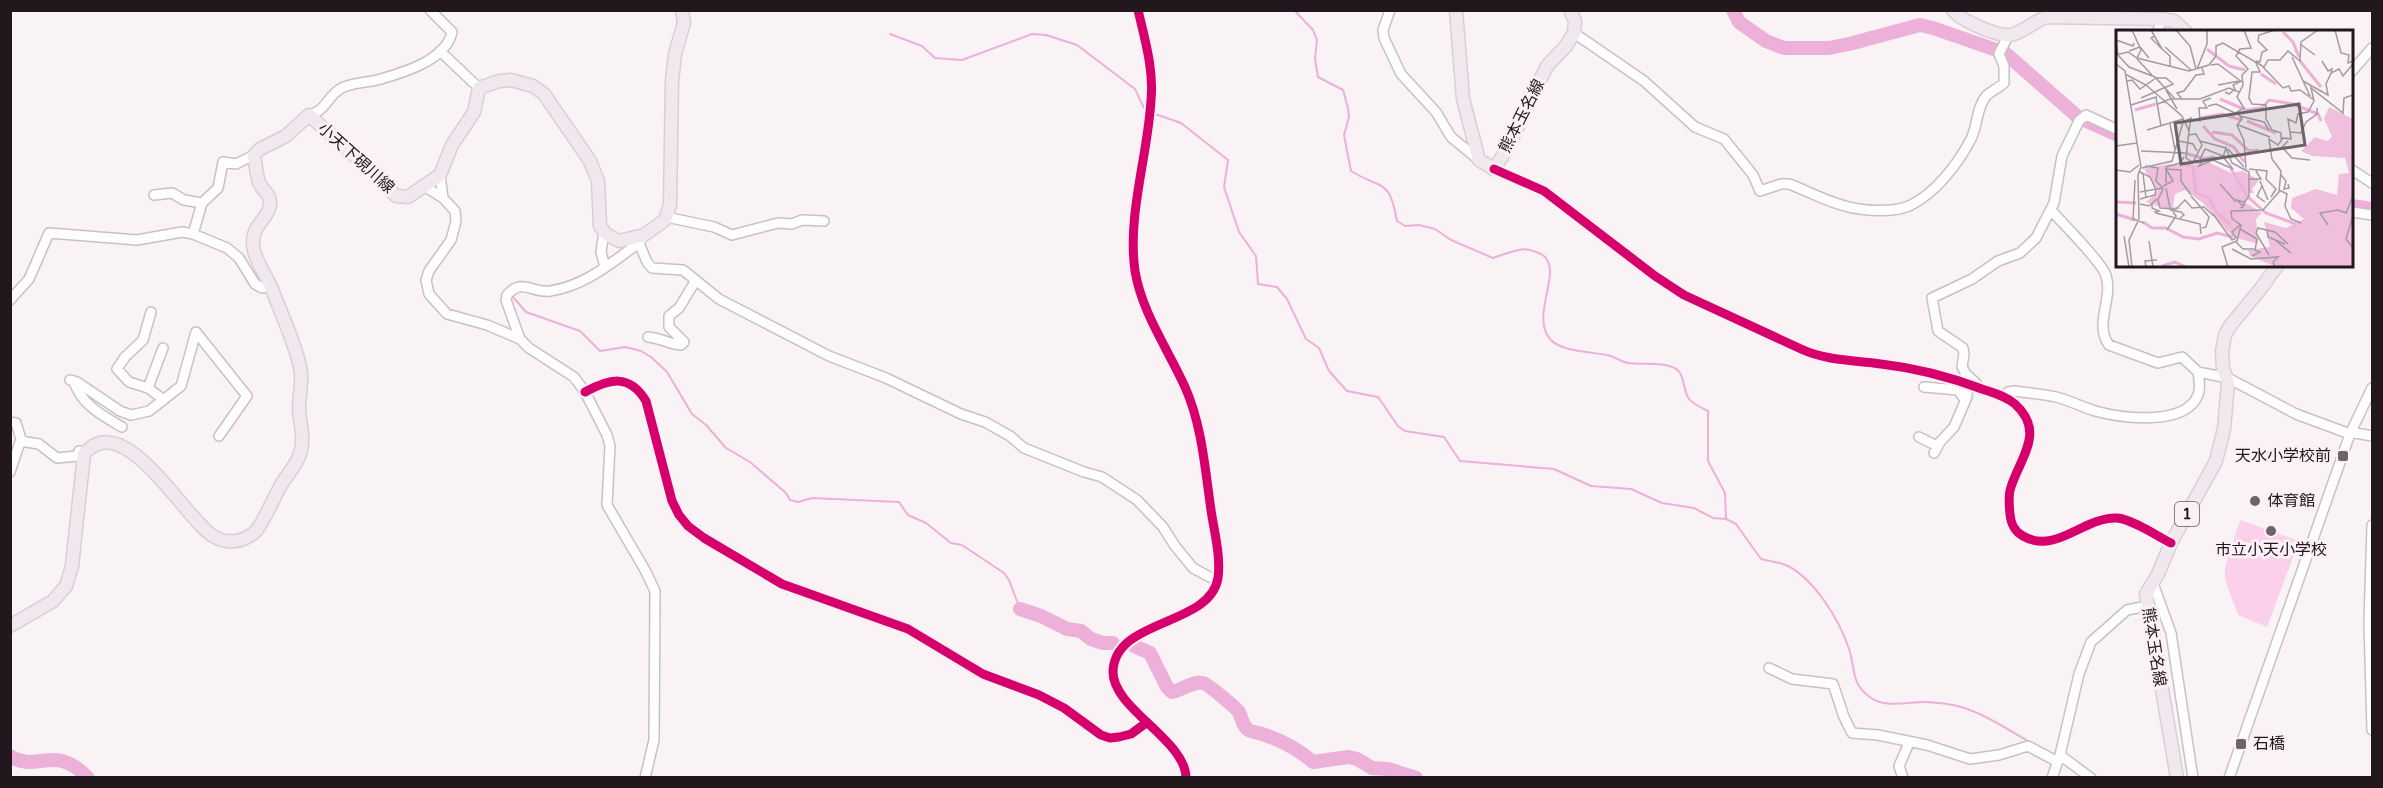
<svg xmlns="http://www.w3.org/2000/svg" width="2383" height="788" viewBox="0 0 2383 788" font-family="'Varela Round','Noto Sans JP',sans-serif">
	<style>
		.green { fill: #fad0eb }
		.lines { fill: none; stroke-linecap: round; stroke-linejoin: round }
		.stream { stroke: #edb0d9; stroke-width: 2 }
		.river { stroke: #edb0d9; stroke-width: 14 }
		.minor-casing { stroke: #c8c0c5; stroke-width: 12 }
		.major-casing { stroke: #d5d1d3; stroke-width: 15 }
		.minor { stroke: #fefdfe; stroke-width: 9 }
		.major { stroke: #f0e8ee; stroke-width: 12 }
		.cycleway-casing { stroke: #fcf0f7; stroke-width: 13 }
		.cycleway { stroke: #d6006c; stroke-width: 9 }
		.poi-dot { fill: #6d6469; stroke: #fcf0f7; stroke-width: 2 }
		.labels { text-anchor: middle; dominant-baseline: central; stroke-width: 6; stroke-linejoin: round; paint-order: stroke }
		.shield { fill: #fcf0f7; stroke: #63585e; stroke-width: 1.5 }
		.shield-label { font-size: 15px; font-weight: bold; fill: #21171d }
		.street-label { font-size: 16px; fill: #21171d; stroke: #fcf0f7 }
		.poi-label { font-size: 16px; fill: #21171d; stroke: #fcf0f7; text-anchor: start }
		.inset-river { fill: none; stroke: #edb0d9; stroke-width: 3 }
		.inset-road { fill: none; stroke: #a39b9f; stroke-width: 1.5 }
		.view { fill: #6d6469; fill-opacity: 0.15; stroke: #6d6469; stroke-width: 3 }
		.inset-edge { fill: none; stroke: #21171d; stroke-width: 3 }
	</style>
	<rect width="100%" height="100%" fill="#f9f3f6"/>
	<!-- green -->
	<path class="green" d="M2240,520L2299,541L2267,627L2238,615L2225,580V567Z"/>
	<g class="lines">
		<!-- stream -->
		<path class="stream" d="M1294,10L1313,30L1317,40L1315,59L1318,77L1343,90L1348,108L1349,117L1344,135L1351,171C1383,191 1389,177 1397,221L1405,226L1419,225L1435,229L1451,240L1493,258C1501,255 1510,252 1519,250C1527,248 1534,251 1541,254C1566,268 1529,315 1550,339C1561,352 1592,352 1607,355C1614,356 1621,362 1628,363C1642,365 1656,362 1669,366C1687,370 1681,387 1689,399C1693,404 1702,408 1708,411V461L1725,493L1726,519
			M890,34L922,46L935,58L962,60L1032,34L1046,35L1077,45L1135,89L1144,108L1147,110
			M1152,113L1181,123L1228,160L1224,187L1239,232L1256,256L1258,284L1277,287L1287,299L1306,339L1319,348L1329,371L1347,391L1378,397L1398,426L1405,431L1444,437L1460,461L1554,469L1591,486L1631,489L1662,503L1694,508L1713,518L1726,519L1736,524L1761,559C1769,561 1780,562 1788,566C1815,580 1840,621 1849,649C1856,670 1850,683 1871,698C1885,708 1908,702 1925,702C1940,703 1956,704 1970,710C1994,719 2016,735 2039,747
			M513,297L526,312L580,331L600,351L625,347L641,351L651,357L667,372L692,414L706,425L726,448L750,462L786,493L790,500L798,502L812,498L899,502L908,515L926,523L951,543L962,545L1004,573L1009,580L1020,609"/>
		<!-- river -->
		<path class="river" d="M1733,10L1739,22L1766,41L1784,48H1829L1849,44L1920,25L1933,28L2005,53L2078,117L2118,135
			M2352,206L2372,209
			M1020,609L1041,616L1067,629L1081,631L1091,639L1103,643H1113
			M1134,646L1150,653L1167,687L1172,692C1182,690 1193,681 1203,683C1208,684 1236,708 1239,712C1242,718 1242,724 1247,729C1252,733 1259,732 1265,735C1283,741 1299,750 1313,762L1348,757L1357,759L1372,768L1388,769L1416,778
			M10,756C37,774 54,742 88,778"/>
		<!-- minor casing -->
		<g class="minor-casing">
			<path id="minor" d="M1138,10C1145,40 1154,70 1151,100C1148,155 1127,215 1135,271C1142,313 1168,349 1185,387C1202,425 1205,469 1211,510C1214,531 1221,556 1218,578C1210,627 1114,618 1113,672C1113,709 1186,740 1186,778
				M1390,10L1383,30L1384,38L1401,74L1436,112L1451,137L1479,160
				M2158,32L2161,19
				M1574,33L1644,81L1695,127L1724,139L1753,175L1760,191L1781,184H1789C1808,191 1825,201 1845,206C1862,211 1892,213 1909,206C1935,194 1958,164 1971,139C1978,125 1976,109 1986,96C1991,91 1999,88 2004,83V66L1999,54L2008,36
				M440,51L479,88
				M2352,71L2372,48
				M309,115C326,111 327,97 340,89C351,82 368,83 381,79C405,72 446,60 452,32L430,10
				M1494,169L1544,191L1655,276L1684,295L1801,349C1827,361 1854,360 1881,364C1916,368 1950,377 1982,389C1994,393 2006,396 2015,404C2046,432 2020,458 2011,487C2008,495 2009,505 2010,514C2011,524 2014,531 2023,536C2056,555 2083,517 2117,518C2132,519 2157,536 2171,543
				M2352,170L2372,183
				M440,175L443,198L455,211L456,221L451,240L429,271L426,280L429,294L447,314L487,325L520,339
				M424,186L443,198
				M154,195L172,193L184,200L202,203L218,188L223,162L236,164L254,155
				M2051,210C2064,225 2097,257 2105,273C2115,297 2093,324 2109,345L2158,363L2182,357L2198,372L2228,378L2296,414L2350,434
				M2352,212L2372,215
				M666,217L714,227L732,235L778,223L792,224L802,220L824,221
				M604,232L601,252L605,267
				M193,234L202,203
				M644,235L639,243C611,263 585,286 550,291C532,294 523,277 507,295L506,300L520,339L529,348L574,377L585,392L607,435L610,446L607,505L645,570L655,591L654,740L645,778
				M639,243L647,262L652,268L683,270L719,299L829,356L886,378L961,414L985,422L1010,436L1024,448L1084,472L1102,477L1137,500L1163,527L1175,546L1193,568L1217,581
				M10,300L29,279L49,233L137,240L182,232L193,234L227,248L239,258L255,284L262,288L270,286
				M648,337C660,338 669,344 681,345L684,342L669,327V316L679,308L696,280
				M70,380L77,382L120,411L131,415L149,411L181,386L196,332L247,396L219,436
				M74,381C80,404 103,416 122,427
				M1976,383L1966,374L1962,367L1964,354L1963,348L1938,331L1932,298L1972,279L1998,261L2020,253L2036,238L2054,203L2062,156L2079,121L2086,115L2118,130
				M1924,387L1958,390L1965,400
				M148,388L129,382L117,369L125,357L143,340L151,312
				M585,392C609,379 629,373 646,401L672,501L679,515L688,526L704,538L782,584L908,629L983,674L1039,695L1064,708L1101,735L1110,738L1119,737L1131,734L1146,723
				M2004,397L2008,392L2014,391C2028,393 2042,394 2056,397C2069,400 2082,407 2095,411C2121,418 2185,427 2198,395C2201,388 2199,379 2198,372
				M161,402L160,397L148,388L163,348
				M10,422L16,423L21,439L10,472
				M2351,432L2372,436
				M1919,437L1937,446
				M21,441L39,444L57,458L77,456L79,451
				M1934,453L1940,442L1954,427L1967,397L1968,383
				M2372,525L2369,623L2372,730
				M2153,583L2171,633L2193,778
				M1769,668L1792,679L1833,684L1844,717L1852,733L1878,735L1927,745L1970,759L1999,755L2028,746L2058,762
				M2060,755L2091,778
				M1903,778L1899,766L1909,743
				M2052,778L2060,755L2079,674L2091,642L2127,610L2147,606
				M2229,778L2350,434L2372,388"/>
		</g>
		<!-- major casing -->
		<g class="major-casing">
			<path id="major" d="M1456,10L1463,99L1479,160L1494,169L1507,149L1547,66L1566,46L1574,33L1575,21L1570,10
				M1953,10C1959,20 1997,36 2009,35C2020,35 2035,20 2047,17L2161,19L2174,21L2186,32
				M10,626L53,601L66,586L72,566L84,454C124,407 184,518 213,536C227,545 243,542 255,532C262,526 275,495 281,485C287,475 297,464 300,454C305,439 300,424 299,409C299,397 302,385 301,373C299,352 279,308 271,287C265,273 252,256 253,241C253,225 268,219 270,205C271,193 262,191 259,182C256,174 256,164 254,155L260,149L286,136L309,115L378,177L396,196L408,197L440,175L452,145L474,112L479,88L499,81L511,80L533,86L544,94L590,161L598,181L600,226L606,234L619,241L644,235L665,220L670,205L672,81L675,54L684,23L682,10
				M2177,778L2146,594L2158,574L2171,543L2216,461L2224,429L2228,383L2223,368L2222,352L2225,335L2230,326L2262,287L2277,266"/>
		</g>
		<!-- minor -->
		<use href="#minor" class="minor"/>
		<!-- major -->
		<use href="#major" class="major"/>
		<!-- cycleway casing -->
		<g class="cycleway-casing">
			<path id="cycleway" d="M1138,10C1145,40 1154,70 1151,100C1148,155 1127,215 1135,271C1142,313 1168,349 1185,387C1202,425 1205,469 1211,510C1214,531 1221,556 1218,578C1210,627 1114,618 1113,672C1113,709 1186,740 1186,778
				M1494,169L1544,191L1655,276L1684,295L1801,349C1827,361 1854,360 1881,364C1916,368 1950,377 1982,389C1994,393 2006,396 2015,404C2046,432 2020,458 2011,487C2008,495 2009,505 2010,514C2011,524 2014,531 2023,536C2056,555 2083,517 2117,518C2132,519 2157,536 2171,543
				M585,392C609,379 629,373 646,401L672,501L679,515L688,526L704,538L782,584L908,629L983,674L1039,695L1064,708L1101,735L1110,738L1119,737L1131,734L1146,723"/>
		</g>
		<!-- cycleway -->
		<use href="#cycleway" class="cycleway"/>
	</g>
	<!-- markers -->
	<g class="poi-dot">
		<rect x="2337" y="450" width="12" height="12" rx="3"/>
		<circle cx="2255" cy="501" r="6"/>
		<circle cx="2271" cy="531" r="6"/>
		<rect x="2235" y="738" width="12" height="12" rx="3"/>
	</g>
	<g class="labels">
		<!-- shield labels -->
		<rect class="shield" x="2175" y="502" width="24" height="24" rx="4.5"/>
		<g class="shield-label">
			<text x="2187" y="514">1</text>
		</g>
		<!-- street labels -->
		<g class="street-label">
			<text transform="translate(1522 116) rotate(-63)">熊本玉名線</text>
			<text transform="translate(356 158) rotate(42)">小天下硯川線</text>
			<text transform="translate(2154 647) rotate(81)">熊本玉名線</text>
		</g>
		<!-- poi labels -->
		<g class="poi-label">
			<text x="2331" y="456" text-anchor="end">天水小学校前</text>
			<text x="2267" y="501">体育館</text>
			<text x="2271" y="550" text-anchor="middle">市立小天小学校</text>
			<text x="2253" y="744">石橋</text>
		</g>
	</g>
	<!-- overview -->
	<g transform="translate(2116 30)">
		<rect width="237" height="237" fill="#f9f3f6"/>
		<path d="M213,77L237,89V237H161L134,226L132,220L154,217L148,192L170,198L188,189L175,178L176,168L200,159L221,165L223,144L233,143L229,128L196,126L185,121L199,107L211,111L216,107L208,89ZM88,130L115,143L127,141L143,150L136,159L138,163H132L130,173L146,183L140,189L142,214L117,207L87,173L69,160L59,164L57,177L66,178L57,181L30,172L42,161L28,139L52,134L76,136Z" fill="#f0bfde"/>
		<path class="inset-river" d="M167,2L177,12L183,27M91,19L113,36L129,40M184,31L205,57M145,44L160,54M104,69L130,80L146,78L153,70L177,74L202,84L205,91M19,80L40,74M84,88L106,84L125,90M131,91L160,103M87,96L99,109L118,117L128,132M96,102L116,105L133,121L143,120M69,123L88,129L97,127L100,131M65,134L77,136L80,163L94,169L100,182L114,194M115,139L132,167L150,183L180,194M0,172L20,173M0,184L19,190M27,192L36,198H50L67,207L83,209L101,203L117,207M46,236L59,232L70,237"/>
		<path class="inset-road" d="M16,0L25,20L21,28M35,0L46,19M60,0L74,16L80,39M128,0L135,18L124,19L120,26L132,39L126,45L127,55L121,67L128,78L121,82L126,89L121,95L128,111L130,139M219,0L225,23L233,25L232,33L237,31M39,6L35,8L46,19M0,10L17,16L18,13M0,12L2,25L13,37L39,47L59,69M184,14L199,25M49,17L75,40M46,19L54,26V36M13,21L24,17L33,28M0,25L12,22L21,28L73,41L93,35L100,26V16L107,13L148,37L152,30H164L172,21L184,31L185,12L202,0M176,27L194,66M21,29L36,45M139,31L144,42H136L133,68L136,74L150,75V89L156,100L165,103V109M140,31L144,32L146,22L151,20L142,11L143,5L159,0M206,31L212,41L216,39L215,43M0,34L9,41L25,137L22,145L23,189L13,210L16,237M95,35L102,34L126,52M147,37L167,58L173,56L175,61L184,60L198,70M81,39L91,14V0M9,44L30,55L66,86L73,101L70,128L76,132L87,130M11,51L16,50L24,59L40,48M187,51L212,65L210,54L215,43L223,39L227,46L237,34M102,55L123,51M50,60L61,79M109,62L113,64L119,59L117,55L125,51M25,68L57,54L50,48H40M66,69L61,63L68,61L80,45L88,44L86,38M42,74L54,69H84L113,58L123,62M15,75L40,67L45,96M92,76L100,74L121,84M124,86L148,92L153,100M84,92L83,78H91L87,71L95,68M54,94L59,120M122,95L154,107M31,100L67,89M174,102L185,103L190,92L201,84V78M72,105L80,104L86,115L77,132M63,111L77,114L81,121M84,111L110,118M172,111L166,117L176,128L194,130M0,116L21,113M112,119L128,137M25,121L69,123M84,129L89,119L107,126M87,130L83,136L97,130L117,139L107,127L110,118L116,133L133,142V166L128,173V174L127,175H126L121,170L128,172V175L127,177L124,178M29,136L42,138L40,151L47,158M26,138L56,131L67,92L75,88L73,101M133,139L151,141L150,149L160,159L155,167M0,140L14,142L23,135M24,142L34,147L40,160M27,144L30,168M165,145L170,151L168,159L173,158L172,154M133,149H145L140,141M19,150L17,189L28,193M144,151L152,170M50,153V137L64,133L68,127M104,154L120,172M47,156L57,151L50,139L65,140V151L75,165M146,156L141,166L149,172M50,158L54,178M47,159L42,170L44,178L60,179L69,170L76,178L88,177L98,186M163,160L171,164L169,176L175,189L185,193M24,162L47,158M75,166L93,187L90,197L86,198M24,169L39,165L40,160M36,173V178L43,181L39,182L40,183L84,194L85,204M24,174L33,176L41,169M54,180L65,182L68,185L64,188M97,184L116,210L120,208L116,202L124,195M237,185L230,209L237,218M116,189L115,181L147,180L163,162L165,141L156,129L153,109L162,115L167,108L175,109L172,89L180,93L182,84L192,82L198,71L195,58L227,83L228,68L237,65M212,195L204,183L222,180L230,183L237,166M124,199L141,209L139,220L144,222L136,226M51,200L60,186L57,182M151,200L152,207L169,214M8,206L13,237M159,210L175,223M33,211L37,237M120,212L127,219H138M116,219L135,229L162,227L157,232L159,237M153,225L140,203L142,198L159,202L172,214M30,237L29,231L41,230M112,237L106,217L121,211L125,195L115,188"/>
		<path class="view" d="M183,74L189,115L65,134L59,93Z"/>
		<rect width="237" height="237" class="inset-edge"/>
	</g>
	<!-- border -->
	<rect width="2383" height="788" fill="none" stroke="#21171d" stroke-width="24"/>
</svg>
